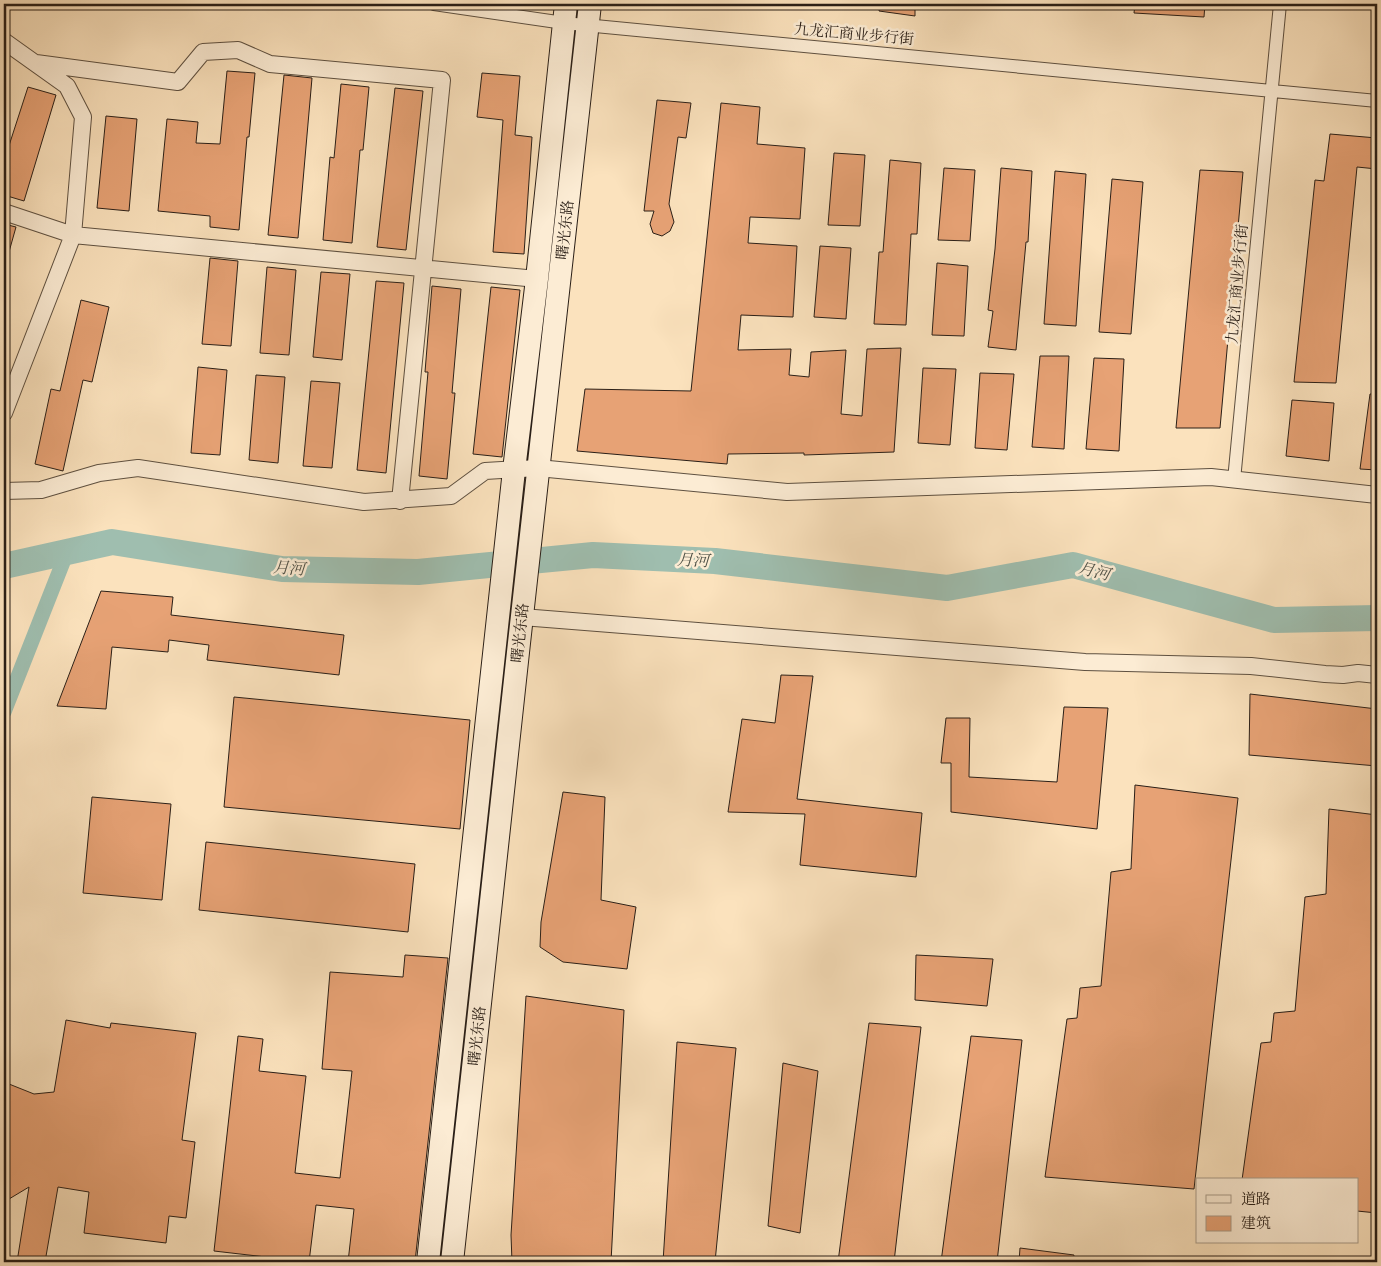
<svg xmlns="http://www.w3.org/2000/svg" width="1381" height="1266" viewBox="0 0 1381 1266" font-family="'IM FELL Great Primer','Noto Serif SC',serif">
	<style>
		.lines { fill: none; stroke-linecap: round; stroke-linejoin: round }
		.canal { stroke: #9fbeaf; stroke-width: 15 }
		.river { stroke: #9fbeaf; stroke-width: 26 }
		.building { fill: #e7a275; stroke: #2a1f17 }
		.pedestrian-casing { stroke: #5e5040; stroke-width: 14 }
		.minor-casing { stroke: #5e5040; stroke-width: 18 }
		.secondary-casing { stroke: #2a1f17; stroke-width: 24 }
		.pedestrian { stroke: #fcecd4; stroke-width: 12 }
		.minor { stroke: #fcecd4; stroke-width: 16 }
		.secondary { stroke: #fcecd4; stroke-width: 22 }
		.labels { text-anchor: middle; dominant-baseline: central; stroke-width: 5; stroke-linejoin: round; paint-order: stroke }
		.street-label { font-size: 15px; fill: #2a1f17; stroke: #fcecd4 }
		.water-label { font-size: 16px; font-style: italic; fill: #4d4f45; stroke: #fcecd4 }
	</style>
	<rect width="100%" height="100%" fill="#fbe2bd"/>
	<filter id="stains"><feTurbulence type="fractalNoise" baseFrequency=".004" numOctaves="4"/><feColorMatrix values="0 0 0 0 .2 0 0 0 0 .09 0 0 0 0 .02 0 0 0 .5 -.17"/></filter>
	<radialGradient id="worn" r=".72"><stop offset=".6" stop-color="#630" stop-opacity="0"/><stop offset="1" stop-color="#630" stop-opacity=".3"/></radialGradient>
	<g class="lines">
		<!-- canal -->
		<path class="canal" d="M4,712L67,552"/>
		<!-- river -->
		<path class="river" d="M4,566L112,542L282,569L418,572L593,555L715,561L947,588L1073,565L1274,620L1377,618"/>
	</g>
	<!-- building -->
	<path class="building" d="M880,4H915V16L879,11Z
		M1135,4H1205L1204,17L1134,13Z
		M227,71L255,73L249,137H247L239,230L210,227V216L158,211L167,119L198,122L196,143L220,144Z
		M482,73L520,76L515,135L532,137L524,254L493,252L503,120L477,117Z
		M284,75L312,78L298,238L268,235Z
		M341,84L369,87L363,150H360L352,243L323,240L330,157L334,158Z
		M28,87L56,95L24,201L4,195V161Z
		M395,88L423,91L406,250L377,247Z
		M657,100L691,103L686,138L678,137L669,204L674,222L670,231L662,236L653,233L650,224L654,211H644Z
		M721,103L760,107L757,144L805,148L800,219L750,217L748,243L797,246L793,317L741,315L738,350L791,349L789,375L809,377L811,352L846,350L841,414L862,416L867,349L901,348L894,452L804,455V453L728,454L727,464L577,451L585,389L691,391Z
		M106,116L137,119L129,211L97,208Z
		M1330,134L1377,138V169L1357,167L1336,383L1294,382L1315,180L1324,181Z
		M834,153L865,155L860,226L828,225Z
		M890,160L921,163L917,234H911L906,325L874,324L879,252H883Z
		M944,168L975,170L970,241L938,240Z
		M1001,168L1032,171L1028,242H1026L1016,350L988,347L993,311L988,310L995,249Z
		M1200,170L1243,172L1220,428H1176Z
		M1055,171L1086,174L1076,326L1044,324Z
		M1112,179L1143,182L1131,334L1099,332Z
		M4,224L16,227L7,259H4Z
		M820,246L851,248L846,319L814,317Z
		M210,258L238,261L231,346L202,344Z
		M937,263L968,266L964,336L932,335Z
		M267,267L296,270L289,355L260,353Z
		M321,272L350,274L342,360L313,357Z
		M376,281L404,283L386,473L357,470Z
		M432,286L461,289L452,393H455L447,479L419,476L428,372H425Z
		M491,287L520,290L502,457L473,454Z
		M81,300L109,307L92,382L83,380L63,471L35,464L51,389L60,391Z
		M1040,356H1069L1064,449L1032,447Z
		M1094,358L1124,359L1119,451L1086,449Z
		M198,367L227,370L220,455L191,453Z
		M923,368L956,369L950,445L918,443Z
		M980,373L1014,374L1007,450L975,448Z
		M256,375L285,377L278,463L249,460Z
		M311,381L340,383L332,468L303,466Z
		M1370,394H1377V470L1360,469Z
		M1292,400L1334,403L1329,461L1286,456Z
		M101,591L173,597L171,615L344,635L339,675L207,660L209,645L169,640L168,652L112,647L106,709L57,706Z
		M781,675L813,676L797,799L922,813L916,877L800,865L805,814L728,812L742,719L775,723Z
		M1250,694L1377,709V766L1249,755Z
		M234,697L470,720L460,829L224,807Z
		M1064,707L1108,708L1097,829L951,812V763H941L946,718H970L969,777L1057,782Z
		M1135,785L1238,798L1194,1189L1045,1177L1067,1019L1077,1018L1080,988L1101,986L1111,872L1131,869Z
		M563,792L605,797L601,900L636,907L627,969L563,962L540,947L541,922Z
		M92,797L171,804L162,900L83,893Z
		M1329,809L1377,815V1213L1357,1211V1180H1242L1261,1043L1271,1042L1274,1013L1295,1011L1305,897L1326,894Z
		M206,842L415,864L408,932L199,910Z
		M405,955L448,958L415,1262H348L354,1209L316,1205L309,1262L214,1251L238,1036L263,1039L259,1071L306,1076L295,1173L340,1178L352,1071L322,1069L330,972L403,977Z
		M916,955L993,959L987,1006L915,1000Z
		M526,996L624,1010L611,1262H512L511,1235Z
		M66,1020L110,1028L111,1023L196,1033L182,1140L195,1142L186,1218L169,1216L166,1243L84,1233L89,1192L58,1187L45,1262H17L29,1187L4,1202V1082L34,1094L54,1092Z
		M869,1023L921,1027L894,1262H838Z
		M971,1036L1022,1040L997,1262H941Z
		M677,1042L736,1048L715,1262H663Z
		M783,1063L818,1071L800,1233L768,1226Z
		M1020,1248L1074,1255L1073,1262H1019Z"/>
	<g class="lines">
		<!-- pedestrian casing -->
		<g class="pedestrian-casing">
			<path id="pedestrian" d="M434,4L564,23L1377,101
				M1234,480L1280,4"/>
		</g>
		<!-- minor casing -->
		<g class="minor-casing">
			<path id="minor" d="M4,41L67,86L83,117L73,235L4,413
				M36,63L178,82L203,52L238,50L270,64L442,80L400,501
				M4,212L73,235L537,279
				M4,491L41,490L99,473L138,468L364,502L451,496L485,471L538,468L787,492L1211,477L1377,495
				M522,617L1085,662L1251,666L1325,674L1343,675L1358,673L1377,675"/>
		</g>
		<!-- secondary casing -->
		<g class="secondary-casing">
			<path id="secondary" d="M428,1262L514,470L537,279L566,4
				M452,1262L519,643L590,4"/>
		</g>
		<!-- pedestrian -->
		<use href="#pedestrian" class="pedestrian"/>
		<!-- minor -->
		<use href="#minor" class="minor"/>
		<!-- secondary -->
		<use href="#secondary" class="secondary"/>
	</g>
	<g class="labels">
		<!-- street labels -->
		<g class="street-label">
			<text transform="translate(854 34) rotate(5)">九龙汇商业步行街</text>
			<text transform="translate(565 230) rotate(-84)">曙光东路</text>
			<text transform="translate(1237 284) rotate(-85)">九龙汇商业步行街</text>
			<text transform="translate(520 633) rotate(-84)">曙光东路</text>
			<text transform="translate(477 1036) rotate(-84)">曙光东路</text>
		</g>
		<!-- water labels -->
		<g class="water-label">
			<text transform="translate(693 560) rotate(3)">月河</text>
			<text transform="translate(289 568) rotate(4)">月河</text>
			<text transform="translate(1094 571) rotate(14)">月河</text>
		</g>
	</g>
	<!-- margin -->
	<rect width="1381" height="1266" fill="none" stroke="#fbe2bd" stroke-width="20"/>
	<rect x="5" y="5" width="1371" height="1256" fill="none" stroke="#2a1f17" stroke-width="2.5"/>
	<rect x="10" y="10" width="1361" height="1246" fill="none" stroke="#2a1f17"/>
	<!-- legend -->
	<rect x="1196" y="1178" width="162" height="65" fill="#fcecd4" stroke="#a89a88"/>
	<rect x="1206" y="1195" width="25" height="8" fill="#fcecd4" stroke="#a89a88"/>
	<text x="1241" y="1204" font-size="15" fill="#2a1f17">道路</text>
	<rect x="1206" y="1216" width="25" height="15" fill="#e7a275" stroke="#a89a88"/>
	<text x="1241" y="1228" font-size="15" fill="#2a1f17">建筑</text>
	<rect width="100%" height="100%" filter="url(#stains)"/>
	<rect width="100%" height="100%" fill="url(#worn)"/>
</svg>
